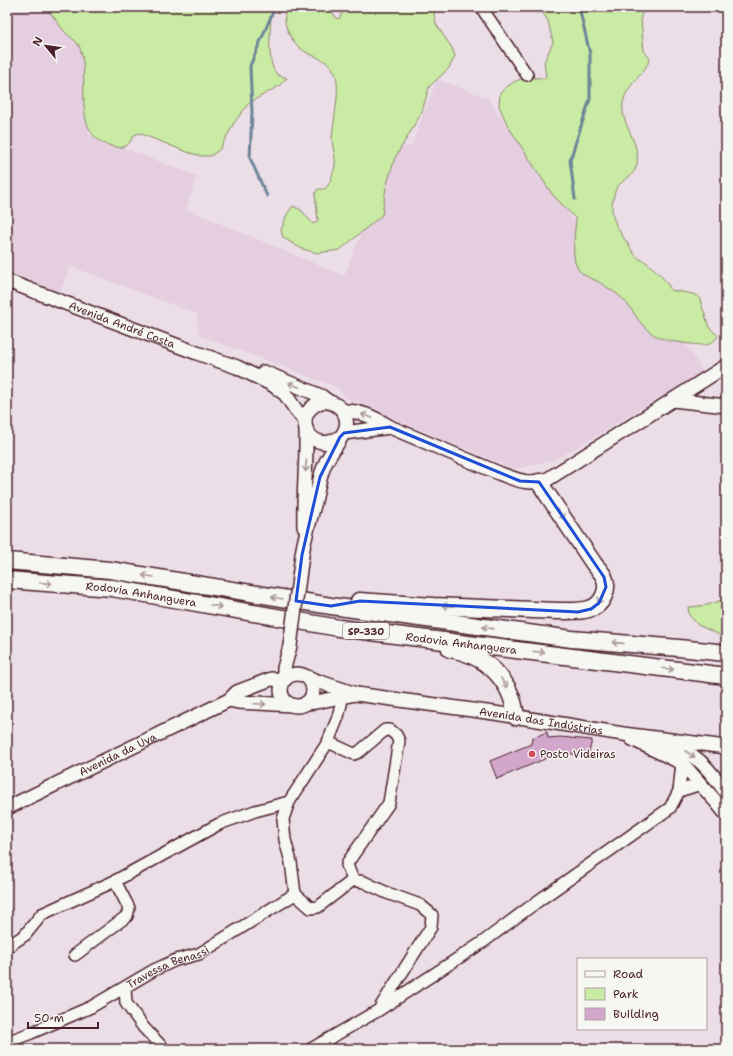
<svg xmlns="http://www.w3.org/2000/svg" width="733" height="1056" viewBox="0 0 733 1056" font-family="'Shantell Sans',sans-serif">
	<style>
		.built { fill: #e4cedf }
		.green { fill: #c9eba4; stroke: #8a8568 }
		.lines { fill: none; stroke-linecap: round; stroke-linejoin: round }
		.stream { stroke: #6c8499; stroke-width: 3 }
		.building { fill: #d3a7cc; stroke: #4a1f2b }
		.minor-casing { stroke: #4a1f2b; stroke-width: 14 }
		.major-casing { stroke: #4a1f2b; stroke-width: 16 }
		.highway-casing { stroke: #4a1f2b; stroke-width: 19 }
		.minor { stroke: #f6f6f2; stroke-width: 11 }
		.major { stroke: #f6f6f2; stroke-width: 13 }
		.highway { stroke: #f6f6f2; stroke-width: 16 }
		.major-bridge-casing { stroke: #4a1f2b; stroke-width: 16; stroke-linecap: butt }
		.major-bridge { stroke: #f6f6f2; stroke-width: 13 }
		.oneway { stroke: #a99598 }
		.marked { fill: none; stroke: #1d4ed8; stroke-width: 3; stroke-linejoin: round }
		.poi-dot { fill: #d1495b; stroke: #f6f6f2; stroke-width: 1.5 }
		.labels { text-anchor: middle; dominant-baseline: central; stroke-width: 3; stroke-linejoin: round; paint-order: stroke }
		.shield { fill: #f6f6f2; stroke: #7e6067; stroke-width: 1 }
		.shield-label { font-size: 10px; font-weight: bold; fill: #4a1f2b }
		.street-label { font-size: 11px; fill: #4a1f2b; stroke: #f6f6f2 }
		.poi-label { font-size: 11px; fill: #4a1f2b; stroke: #f6f6f2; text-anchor: start }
	</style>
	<rect width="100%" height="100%" fill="#ecdee7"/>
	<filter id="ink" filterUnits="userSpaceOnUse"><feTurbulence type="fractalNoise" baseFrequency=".025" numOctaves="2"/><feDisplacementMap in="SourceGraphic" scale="8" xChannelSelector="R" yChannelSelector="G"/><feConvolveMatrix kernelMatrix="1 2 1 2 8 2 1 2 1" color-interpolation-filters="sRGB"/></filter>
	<g filter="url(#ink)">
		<!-- built -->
		<path class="built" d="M7,7H58L91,61L88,134L197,176L186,209L344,276L398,142L411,147L437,79L488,98L589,242L670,318L703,372L555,460L514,469L349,400L336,387L199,335L197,314L70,266L60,292L7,271Z"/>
		<!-- green -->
		<path class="green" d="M49,7H272C271,22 265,66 278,75C280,76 284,77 287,78L279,86L249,103L234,123L220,149L211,156H201L187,152L139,133L134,135C129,144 127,149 116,147C66,138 93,78 79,46C76,40 68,36 64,31C59,25 54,17 49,11Z
			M286,7H328V9L334,14L336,18L339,19L345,7H433L436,24L452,48L455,56L449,68L429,87L422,112L395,158L386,187L382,215L340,250L318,253L302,249L290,242L283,237L281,230L287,214L293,206L301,210L313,224L318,221L315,194L318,189C322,189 326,190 328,185C331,180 334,171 335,165C336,156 332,147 332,138C333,121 342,86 334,71C328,58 310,57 300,48C288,37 282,22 286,7Z
			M539,7H646L641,15V19L644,51L650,59C644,75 626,85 623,103C620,124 641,143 637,164C635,175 627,177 620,184C615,188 614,195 613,200C609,218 619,231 628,244C631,248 633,254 637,257C640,260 644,260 647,263C657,271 665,279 671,290L693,294L699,297L709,327L718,336C709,348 704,345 691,344C662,340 653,340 635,315C630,307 624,299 617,294C611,290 605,286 599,282C591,278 582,276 577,267C571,257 575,231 576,219L552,194L508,126L499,106L500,93C518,76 523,78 546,78L544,62L553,42L548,21Z
			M726,597V638L698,625L689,615L688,607C702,606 715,605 726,597Z"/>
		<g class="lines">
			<!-- stream -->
			<path class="stream" d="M267,196L250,158L252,112L250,66L275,7
				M575,199L570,160L590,99V54L579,7"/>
		</g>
		<!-- building -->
		<path class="building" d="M547,732L548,738L560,737L592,740L588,756L565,753L547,758L497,779L490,761L531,744L532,738Z"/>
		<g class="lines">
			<!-- minor casing -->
			<g class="minor-casing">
				<g id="minor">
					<path d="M481,7L527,75"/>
					<path d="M328,742L354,754L359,752L385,730H390L396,735L399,741L389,803L348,862L347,865L353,880"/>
					<path d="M679,791L701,784"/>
					<path d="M295,894L311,908L318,907L353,880L364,882L387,893L420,905L432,915L431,927L381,1006"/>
					<path d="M7,947L25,935L42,914L115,881L219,824L255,811L289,802"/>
					<path d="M75,955L127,916L129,908L115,881"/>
					<path d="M125,988L126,1003L144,1028L164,1049"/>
					<path id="s1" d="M7,1042L31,1033L91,1007L154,970L176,960L199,954L295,894L291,862L285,840L283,819L289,802L328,742L338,717L343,696"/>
					<path d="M311,1049L379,1010L483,942L538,901L670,808L679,791L682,763"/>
				</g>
			</g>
			<!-- major casing -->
			<g class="major-casing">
				<g id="major">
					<path id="s2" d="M7,281L197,353L237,367L273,385L285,394L296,410L305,421"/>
					<path d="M264,372L321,396L329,402"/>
					<path d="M673,400L726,406"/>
					<path d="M343,411C360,410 376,418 390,427L501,474C520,481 527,485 548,479L726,366"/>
					<path d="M344,433L390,427"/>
					<path d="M304,527C303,494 307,461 306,429"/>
					<path d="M302,555C304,538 310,522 314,505C318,491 319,477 325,464C330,453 344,436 346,427C350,410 330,395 315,405C291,420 314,456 340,437"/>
					<circle cx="297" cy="690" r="16"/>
					<path id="s3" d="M307,677L320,682L356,694L494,713L623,734L726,747"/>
					<path d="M284,678V668L290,646"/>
					<path d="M229,700L238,702L292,705"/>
					<path d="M306,703L316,702L356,694"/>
					<path d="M632,739L682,763L719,805L726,814"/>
					<path d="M667,744C699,755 706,766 726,792"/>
					<path id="s4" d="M7,808L229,700L237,692L271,679L283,680"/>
				</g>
			</g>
			<!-- highway casing -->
			<g class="highway-casing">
				<g id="highway">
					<path d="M7,561L110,570L331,606L572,639L679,648L726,653"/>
					<path id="s5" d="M7,580L112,588L339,628L726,676"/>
					<path d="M359,601L433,606L558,611C569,611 579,612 589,609C602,606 610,589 604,577C602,572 597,568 594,564L539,482"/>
					<path d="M450,649C486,655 512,680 516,717"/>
				</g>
			</g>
			<!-- minor -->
			<use href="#minor" class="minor"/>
			<!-- major -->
			<use href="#major" class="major"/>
			<!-- highway -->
			<use href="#highway" class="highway"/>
			<!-- major-bridge casing -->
			<g class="major-bridge-casing">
				<path id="major-bridge" d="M290,646L302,555"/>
			</g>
			<!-- major-bridge -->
			<use href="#major-bridge" class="major-bridge"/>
		</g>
		<!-- one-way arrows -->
		<defs><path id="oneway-shaft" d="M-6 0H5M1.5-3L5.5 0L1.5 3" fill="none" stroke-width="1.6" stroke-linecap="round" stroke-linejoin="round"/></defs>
		<g class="oneway">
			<use href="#oneway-shaft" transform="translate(294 385) rotate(-157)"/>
			<use href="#oneway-shaft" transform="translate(367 416) rotate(-160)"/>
			<use href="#oneway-shaft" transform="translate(306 466) rotate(94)"/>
			<use href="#oneway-shaft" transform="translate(561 514) rotate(56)"/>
			<use href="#oneway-shaft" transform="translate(148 576) rotate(-171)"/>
			<use href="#oneway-shaft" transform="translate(46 583) rotate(4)"/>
			<use href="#oneway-shaft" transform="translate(277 598) rotate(-171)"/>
			<use href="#oneway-shaft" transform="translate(601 598) rotate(124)"/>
			<use href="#oneway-shaft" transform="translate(216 606) rotate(10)"/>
			<use href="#oneway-shaft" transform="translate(448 606) rotate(-178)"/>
			<use href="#oneway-shaft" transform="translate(488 628) rotate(-172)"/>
			<use href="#oneway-shaft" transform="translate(618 643) rotate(-176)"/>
			<use href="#oneway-shaft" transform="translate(539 652) rotate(7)"/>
			<use href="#oneway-shaft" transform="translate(668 669) rotate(7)"/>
			<use href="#oneway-shaft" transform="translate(504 683) rotate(56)"/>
			<use href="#oneway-shaft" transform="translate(260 704) rotate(3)"/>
			<use href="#oneway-shaft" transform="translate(690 754) rotate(33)"/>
		</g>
	</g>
	<!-- marked area -->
	<path class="marked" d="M390,427L520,481L539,482L604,577L606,587L599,603L591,609L578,612L360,601L331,606L296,601L302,555L320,477L340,437L344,433Z"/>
	<!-- markers -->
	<circle class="poi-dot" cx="532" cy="754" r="4"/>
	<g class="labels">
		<!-- shield labels -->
		<rect class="shield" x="343" y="623" width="46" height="16" rx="3"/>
		<g class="shield-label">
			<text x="366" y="631">SP-330</text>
		</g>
		<!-- street labels -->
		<g class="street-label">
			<text stroke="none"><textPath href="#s2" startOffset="123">Avenida André Costa</textPath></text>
			<text stroke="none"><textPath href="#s5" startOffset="135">Rodovia Anhanguera</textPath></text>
			<text stroke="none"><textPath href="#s5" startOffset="459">Rodovia Anhanguera</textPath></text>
			<text stroke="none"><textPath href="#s3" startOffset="239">Avenida das Indústrias</textPath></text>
			<text stroke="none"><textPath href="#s4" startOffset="123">Avenida da Uva</textPath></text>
			<text stroke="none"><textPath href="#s1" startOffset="178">Travessa Benassi</textPath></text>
		</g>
		<!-- poi labels -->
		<g class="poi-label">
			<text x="540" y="754">Posto Videiras</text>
		</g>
	</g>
	<!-- margin -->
	<rect width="733" height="1056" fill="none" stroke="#f6f6f2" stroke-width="24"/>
	<rect x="12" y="12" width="709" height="1032" fill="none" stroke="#4a1f2b" stroke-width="1.5" filter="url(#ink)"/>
	<!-- legend -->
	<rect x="577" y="958" width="130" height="72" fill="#f6f6f2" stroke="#b1a0a2"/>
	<rect x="585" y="971" width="20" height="6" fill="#f6f6f2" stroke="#b1a0a2"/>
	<text x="613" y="978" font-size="12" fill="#4a1f2b">Road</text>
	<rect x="585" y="988" width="20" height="12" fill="#c9eba4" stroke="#b1a0a2"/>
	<text x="613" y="998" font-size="12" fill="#4a1f2b">Park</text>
	<rect x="585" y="1008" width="20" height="12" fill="#d3a7cc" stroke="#b1a0a2"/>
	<text x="613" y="1018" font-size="12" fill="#4a1f2b">Building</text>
	<!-- north arrow -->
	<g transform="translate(46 46) rotate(299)" stroke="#f6f6f2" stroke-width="3" paint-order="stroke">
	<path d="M0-3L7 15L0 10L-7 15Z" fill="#4a1f2b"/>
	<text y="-6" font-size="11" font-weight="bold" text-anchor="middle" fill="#4a1f2b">N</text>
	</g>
	<!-- scale -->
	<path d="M28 1022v6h70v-6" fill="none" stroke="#4a1f2b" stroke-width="2"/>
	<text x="34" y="1022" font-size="12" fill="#4a1f2b" stroke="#f6f6f2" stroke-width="3" paint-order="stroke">50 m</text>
</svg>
